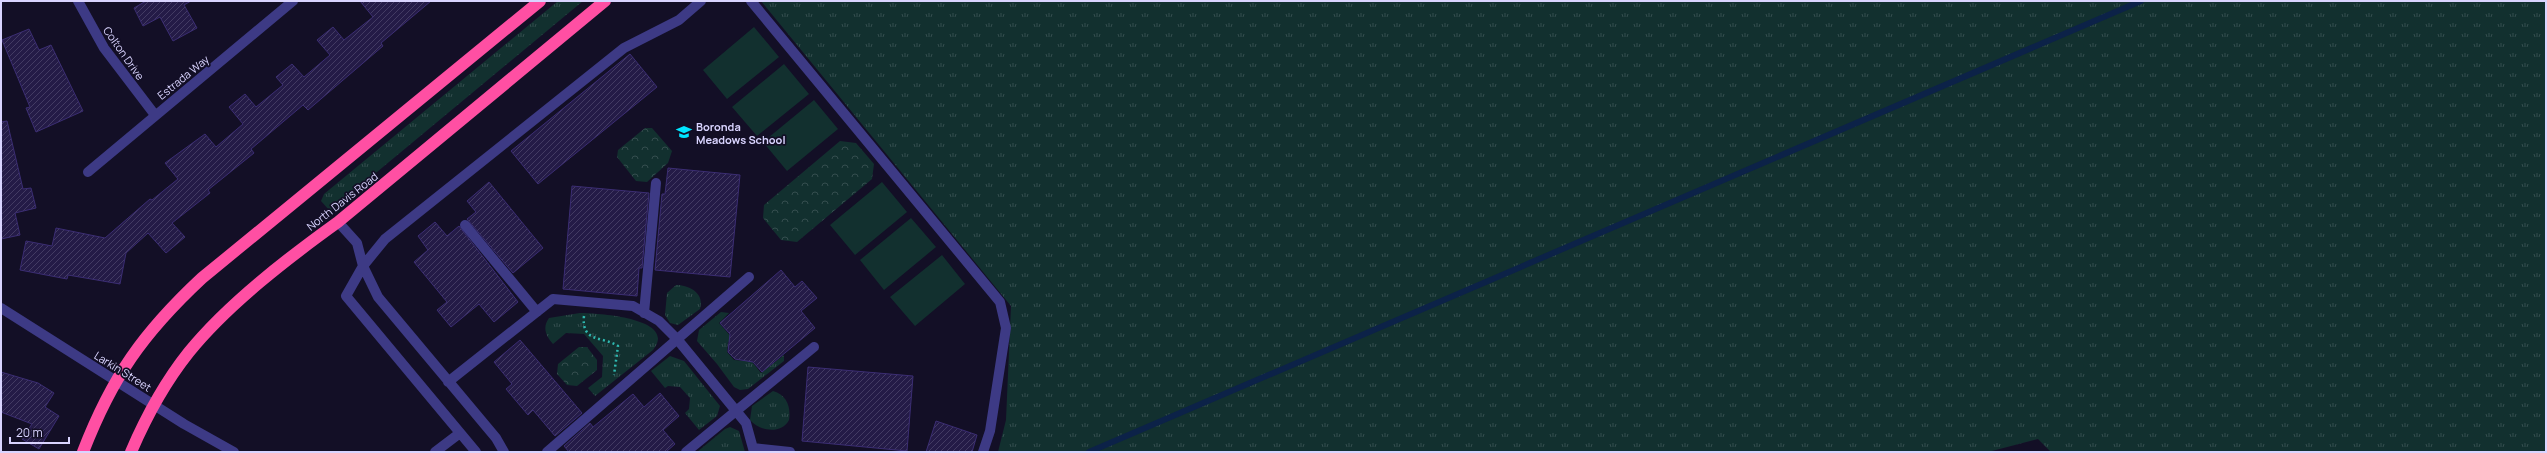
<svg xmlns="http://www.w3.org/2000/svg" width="2547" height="453" viewBox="0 0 2547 453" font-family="Manrope,sans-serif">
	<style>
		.grass { fill: url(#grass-tufts) }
		.forest { fill: url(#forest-crowns) }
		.pitch { fill: #12302f }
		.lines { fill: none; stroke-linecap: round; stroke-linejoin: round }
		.stream { stroke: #0c2248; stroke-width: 6 }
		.building { fill: url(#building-hatch); stroke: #3b2d73 }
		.path { stroke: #2fb8b0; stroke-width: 2.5; stroke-dasharray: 2 3; stroke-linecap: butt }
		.minor { stroke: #3d3a85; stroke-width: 10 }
		.highway { stroke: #ff4fa3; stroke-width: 12 }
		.labels { text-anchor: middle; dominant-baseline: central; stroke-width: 3.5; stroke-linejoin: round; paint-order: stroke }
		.street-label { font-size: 11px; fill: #d9d4ff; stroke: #130f26 }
		.poi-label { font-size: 11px; font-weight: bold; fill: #d9d4ff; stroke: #130f26; text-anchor: start }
	</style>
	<defs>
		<pattern id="grass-tufts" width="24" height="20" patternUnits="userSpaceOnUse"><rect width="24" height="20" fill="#12302f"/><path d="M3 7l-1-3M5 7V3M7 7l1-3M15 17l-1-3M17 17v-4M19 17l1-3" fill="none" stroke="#344d4e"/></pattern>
		<pattern id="forest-crowns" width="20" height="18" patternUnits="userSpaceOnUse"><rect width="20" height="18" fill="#12302f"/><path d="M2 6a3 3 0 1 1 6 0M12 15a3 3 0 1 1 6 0" fill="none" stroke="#344d4e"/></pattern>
		<pattern id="building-hatch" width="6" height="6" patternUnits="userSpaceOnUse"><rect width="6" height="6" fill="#241b47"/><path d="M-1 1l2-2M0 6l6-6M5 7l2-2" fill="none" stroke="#433b63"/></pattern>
	</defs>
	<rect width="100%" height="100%" fill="#130f26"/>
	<!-- grass -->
	<path class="grass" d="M558,1H583L330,211L321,201L324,194Z
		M761,1H2546V452H2051L2038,439L1988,452H998L1006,420L1011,306Z
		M676,285C690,285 705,294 700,309L678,325L670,323L665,315L667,293Z
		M721,312L729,313L719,323L733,339L728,342L727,352L734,360L745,361L749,358L761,373L784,355V361L748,389L740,390L734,387L717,364L697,341L699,330Z
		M580,313C596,313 679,318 653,350L595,396L588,388L602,377L603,356L584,334L566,333L553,344C546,336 542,328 549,318Z
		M670,356L684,361L720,406L717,416L699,430L685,413L689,409L690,398L680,387L668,386L665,388L651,371Z
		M773,391C787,395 791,407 789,420C781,435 759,431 750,420L752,406Z
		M730,427L739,431L745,452H697L725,429Z"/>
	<!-- forest -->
	<path class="forest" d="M645,128H652L672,151L668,163L647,182L636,181L617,157L618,150Z
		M840,141L856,143L874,164L872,179L797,242L781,240L763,218L764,205Z
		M579,347H587L597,360V370L577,386L567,385L557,374L558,364Z"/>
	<!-- pitch -->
	<path class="pitch" d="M754,27L779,57L727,99L703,70Z
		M784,64L809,94L757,136L732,107Z
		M814,100L838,129L787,171L763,142Z
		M882,182L907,212L855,255L830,225Z
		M911,218L936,247L884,290L860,260Z
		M942,255L965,284L915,326L890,297Z"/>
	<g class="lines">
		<!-- stream -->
		<path class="stream" d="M1089,452L2141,1"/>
	</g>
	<!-- building -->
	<path class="building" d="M146,1H191L184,5L197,28L173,41L160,17L143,26L134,8Z
		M360,1H431L381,43L383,46L308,110L303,105L251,149L254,153L208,190L210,193L172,223L185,237L166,253L148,233L126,253L120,284L68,275L67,279L20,270L26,241L52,246L56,228L105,238L150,199L152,200L178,179L165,163L205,134L216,147L243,124L229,107L245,94L256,107L283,85L276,77L292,64L304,77L330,55L317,40L333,27L344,40L373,17Z
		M29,29L39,50L51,45L83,111L36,132L26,108L30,107L2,40Z
		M630,54L657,87L538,184L511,151Z
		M7,121L23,189L31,188L36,208L15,213L20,235L1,239V122Z
		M668,168L740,175L730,277L655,270L662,194H665Z
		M489,182L543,248L513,273L467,219L476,212L467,201Z
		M572,186L649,193L642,268H639L637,296L563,289Z
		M435,222L447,236L459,226L518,302L494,322L479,304L451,327L437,310L447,302L414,262L428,250L418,236Z
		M781,270L795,287L802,281L817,298L801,311L815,328L762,372L753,362L735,359L728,352L730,334L720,323Z
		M520,340L582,413L555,436L533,410L528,415L506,389L512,384L494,362Z
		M808,367L913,376L907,451L802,441Z
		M1,372L38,383L54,393L45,407L59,416L39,449L22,439L32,424L1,412Z
		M660,393L679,416L663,430L675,444L666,452H569L564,446L590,423L593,427L633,394L644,407Z
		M936,421L977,435L972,452H926Z"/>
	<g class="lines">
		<!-- path -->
		<path class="path" d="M584,316C581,343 603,336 618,346L614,375"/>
		<!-- minor -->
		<path class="minor" d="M78,1L104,48L155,115
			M751,1L1000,302L1006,328L990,431L983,452
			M88,172L293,1
			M338,222L357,243L363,266L378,297L496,438L504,452
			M465,225L537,312
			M1,308L184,424L234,452
			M644,313L656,183
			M448,382L553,299L633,306L659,321L677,339L746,423L754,452
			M753,448L790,452
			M435,452L460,433
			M476,452L346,296L363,266L385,239L624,48L679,20L701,1
			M547,452L749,277
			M686,452L814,347"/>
		<!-- highway -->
		<path class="highway" d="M83,452C112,377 143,333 202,278L540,1
			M131,452C146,417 165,382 189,352C228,304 288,258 338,222L605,1"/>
	</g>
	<!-- icons -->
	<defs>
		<g id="school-bare" transform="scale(1.2)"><path d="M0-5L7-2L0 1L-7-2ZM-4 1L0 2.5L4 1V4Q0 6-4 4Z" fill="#00e5ff" stroke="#130f26" stroke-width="2.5" paint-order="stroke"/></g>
	</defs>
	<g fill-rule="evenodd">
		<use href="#school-bare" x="684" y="132"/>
	</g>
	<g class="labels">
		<!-- street labels -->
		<g class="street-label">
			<text transform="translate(124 53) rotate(55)">Colton Drive</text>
			<text transform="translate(183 77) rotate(-39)">Estrada Way</text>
			<text transform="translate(342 201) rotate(-38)">North Davis Road</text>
			<text transform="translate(123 371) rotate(32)">Larkin Street</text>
		</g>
		<!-- poi labels -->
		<g class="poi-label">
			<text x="696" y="126">Boronda<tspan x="696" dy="13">Meadows School</tspan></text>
		</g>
	</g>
	<!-- border -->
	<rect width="2547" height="453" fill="none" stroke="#d9d4ff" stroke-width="4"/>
	<!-- scale -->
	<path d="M10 437v6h59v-6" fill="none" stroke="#d9d4ff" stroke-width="2"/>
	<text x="16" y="437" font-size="12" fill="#d9d4ff" stroke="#130f26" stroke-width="3" paint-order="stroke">20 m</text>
</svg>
